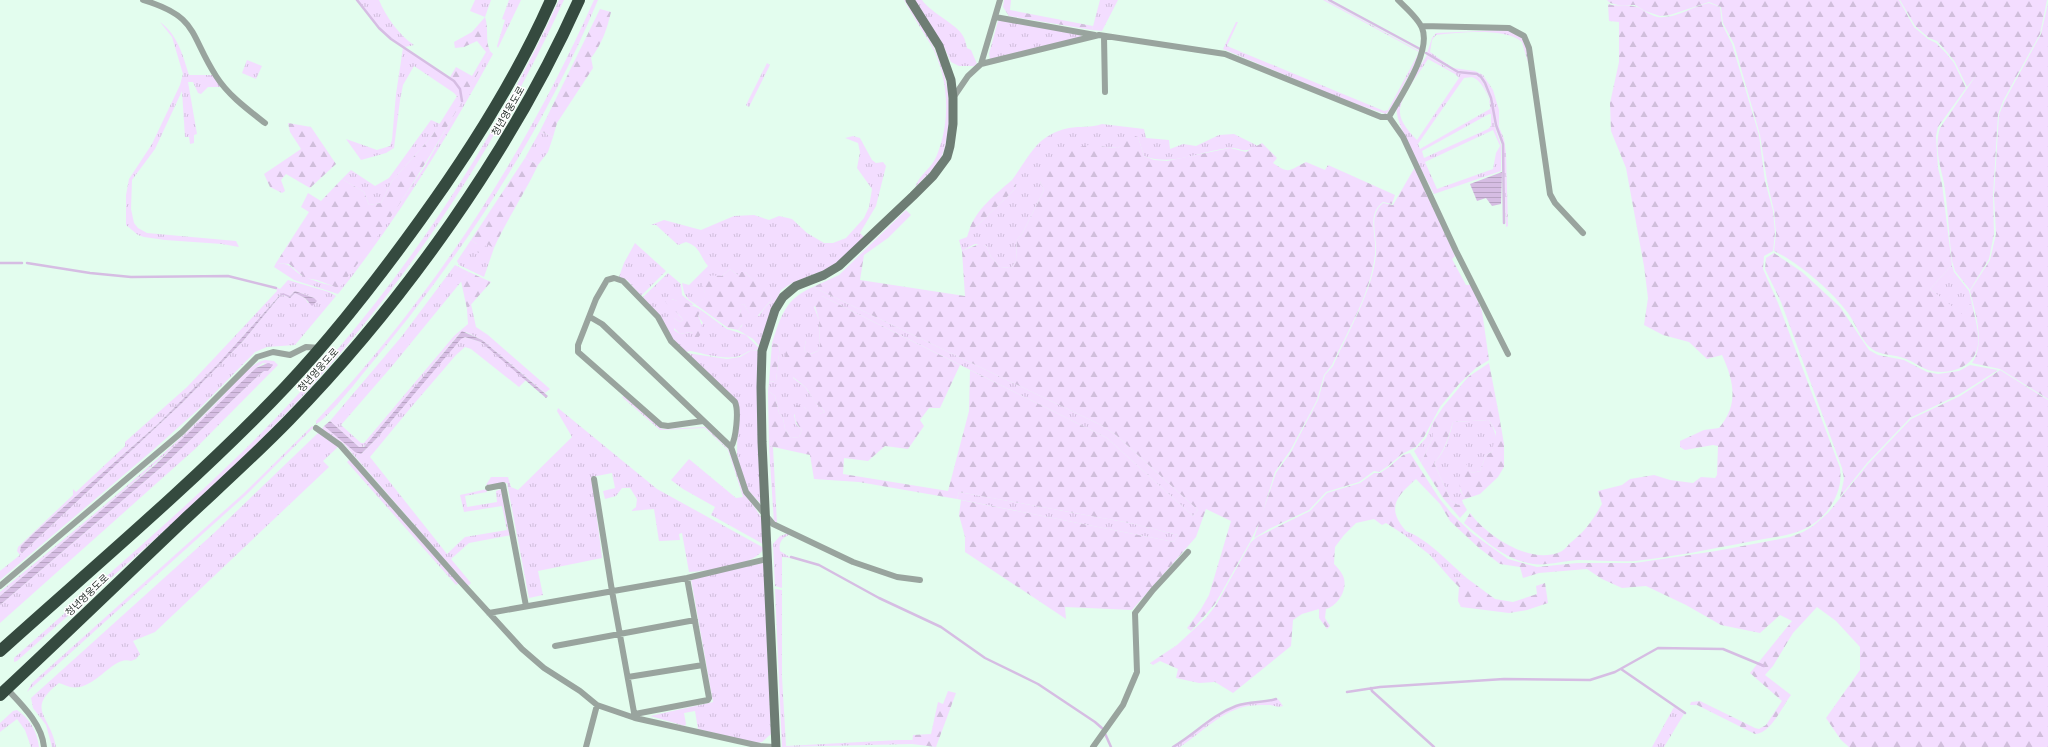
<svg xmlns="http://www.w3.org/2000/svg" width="2048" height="747" viewBox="0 0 2048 747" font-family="Ubuntu,'Noto Sans KR',sans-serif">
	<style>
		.grass { fill: url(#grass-tufts); fill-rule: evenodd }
		.forest { fill: url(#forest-firs) }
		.water { fill: url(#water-rules) }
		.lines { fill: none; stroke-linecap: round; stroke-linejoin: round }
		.stream { stroke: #d6bde3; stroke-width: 2.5 }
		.street { stroke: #99a49e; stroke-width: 6 }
		.secondary { stroke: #6e7d74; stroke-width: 9 }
		.highway { stroke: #354a3f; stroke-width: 12 }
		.labels { text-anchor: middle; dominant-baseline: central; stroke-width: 3; stroke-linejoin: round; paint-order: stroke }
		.street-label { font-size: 10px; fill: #2a342f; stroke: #fff }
	</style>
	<defs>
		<pattern id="grass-tufts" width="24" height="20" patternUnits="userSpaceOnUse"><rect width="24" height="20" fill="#f3ddff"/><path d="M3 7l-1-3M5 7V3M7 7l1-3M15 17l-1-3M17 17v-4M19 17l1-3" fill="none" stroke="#d0bedb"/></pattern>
		<pattern id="forest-firs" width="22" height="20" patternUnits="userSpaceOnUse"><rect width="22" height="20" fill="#f3ddff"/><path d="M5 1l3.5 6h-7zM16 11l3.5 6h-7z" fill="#d0bedb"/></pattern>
		<pattern id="water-rules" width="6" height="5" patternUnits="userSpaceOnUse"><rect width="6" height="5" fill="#d6bde3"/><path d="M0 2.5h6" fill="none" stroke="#b8a3c3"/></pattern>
	</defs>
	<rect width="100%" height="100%" fill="#e3fdee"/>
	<!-- grass -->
	<path class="grass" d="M358,0H379C386,17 399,35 414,45L405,47C383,36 373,17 358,0Z
		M475,0H491L485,17L470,11Z
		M509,0H521L498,48L497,46L505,20L502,19Z
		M559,0H564C497,146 407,283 298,401C211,494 112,576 17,661L14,662V658C89,591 167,525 239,455C373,325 482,169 559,0Z
		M594,0H598C541,137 457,263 361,376C354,385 325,421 316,424V421C432,298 525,155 594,0Z
		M904,0H906C932,42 955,76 948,128C947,139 945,150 940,160C934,170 923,179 915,187C920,174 932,168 937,155C951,120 949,78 931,45C922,30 912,15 904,0Z
		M915,0H922C931,13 958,25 963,36C965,39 966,44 967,48L971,50L977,64L974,66H959L951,62L941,41Z
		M1100,0H1118L1102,31L1092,30Z
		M1323,0H1326L1421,52L1391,109L1386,114L1349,102L1223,49L1236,22H1238L1227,46L1384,111L1388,110L1419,52Z
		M1001,19L1081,35V37L990,59L989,54L998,21Z
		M160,22C178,35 183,56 189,75H213L223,87H208L201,94L198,93L193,82H188L197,134L194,135V143L190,144L189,137H185L182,91L155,149L132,180L131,209L134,223L138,228L147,233L236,241L239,247L222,244L165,240L144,237L138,235L126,225V195L129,179L152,144L180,85L183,74L172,37Z
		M1479,31C1494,31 1520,26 1526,44C1528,51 1528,59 1529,66L1522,42C1504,27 1458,33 1436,35L1432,40L1430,52L1453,68L1475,71L1483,75L1493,90L1499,110V127L1504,139L1506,153L1508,226L1506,227L1503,144L1497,125L1489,90L1482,76L1452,69L1427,53L1432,38L1436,33Z
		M403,48L454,81L460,90L461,101L454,93L414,66L403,85L400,100L394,148L386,153L361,160L346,139L377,150L390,146L392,140L396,94Z
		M490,51L493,54C447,138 398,219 338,294L294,280L274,267L276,263C293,264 289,267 301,275C307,279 333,287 340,287L382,229L425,166Z
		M1427,55L1451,70L1478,76L1484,84L1492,108L1495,127L1501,145V171L1434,194C1427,179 1393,121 1397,108C1402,90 1417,72 1427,55ZM1428,59L1455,74L1459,78L1417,140C1410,133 1399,121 1400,111C1400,97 1420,72 1428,59ZM1472,77C1482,80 1491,99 1490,109L1420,149L1418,144L1464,78ZM1489,114H1491V126L1488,129L1424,158L1422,151ZM1493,130L1500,146L1496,153L1493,169L1437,189L1425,162Z
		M247,60L262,66L256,79L242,73Z
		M767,63L770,65L749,107L746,105Z
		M431,120L440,124L432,136L392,181L381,203L369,205L364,192L342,179L351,170L375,186L389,178Z
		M1102,124L1144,129L1146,138L1169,140L1170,149L1183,144L1196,146L1219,135L1234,134L1258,146C1240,155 1244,147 1229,148C1200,151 1172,167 1144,156L1138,137L1124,142L1118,148L1095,146L1040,182L1044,190L1023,232L1017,240L1016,261L1011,268L1000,267L991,257L987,246L975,244L962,251L959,240L967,237L969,231L979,224L1016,188L1012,180C1030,156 1036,135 1069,128C1080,126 1091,128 1102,124Z
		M540,131L553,137L548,152L538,165L525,158Z
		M853,136L860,138L872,160L876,163L883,162L886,166L876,206L860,233L864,237L832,267L792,283L781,290L771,311L761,348L753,339L738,330L742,326C744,318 739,313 740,305L744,304L749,313L759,316C763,309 768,305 772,299C768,289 753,281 745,272L738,275L730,269L722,276H716L704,290L707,297L695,304C685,298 684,294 682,283L689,285L708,266C700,257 701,247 686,242L678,245L656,225H651L664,220L701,230L734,216L754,215L769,220L779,216L792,219L807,233L824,243H833L846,238L864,218L869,207L872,189L857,168L860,152L858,143L845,138Z
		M471,240L477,244L487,243L494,248L484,277L459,265L457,261Z
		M635,243L666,271L641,296L627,280L619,277L624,263Z
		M455,265L469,272L393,365L341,425L361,443H364L454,336L468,324L467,309L471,304L476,327L488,335L550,389L545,393L482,340L466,332L460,333L367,444L361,448L359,447L330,421L402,336Z
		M1952,265L1954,272L1969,291L1972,303L1962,315L1930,289Z
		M668,273L681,284L682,295L694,305H687L672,299L671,305L683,320L680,322L674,318V330L680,334L690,332L693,333L703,323L698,316L701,310L727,329L746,335L761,350C747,348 747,355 735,357C721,359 705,354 691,351L686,352L673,340L643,297Z
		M288,280L329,292L336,296L295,345L267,347L255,352L201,407L153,450L0,580V571L20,555L17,551L18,547L73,495V489L76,492L125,446V442L187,387L277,291L276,287L280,289ZM295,291L314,298L308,303L305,298L295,293L290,298L284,295L280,296L243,341L181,404L22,553L20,551L21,546L33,534L158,424L218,364L280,295L290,296Z
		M813,287L1101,425L1116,435L1198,510L1193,516L1107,438L822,296L814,307L819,320L820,347L818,351L810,354L804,351L806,339L793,378L805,387L816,403L825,412L819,414H811L804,407L794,415L796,424L802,430L799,437L791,438L785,429L783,418L779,413L775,396L768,391L769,382L776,381L780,345L772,343C781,316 785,299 813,287Z
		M465,337L481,342L526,380L519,387L471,349L465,347L456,355L413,405L370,457L447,554L465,537L507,530L502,506L464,512L460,495L487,489V492L465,496L467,507L497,502L496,491L501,489L512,535L469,543L451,559L471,583L468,586L344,444L322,429L324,426L361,454L376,439L461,338Z
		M752,350L761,351L762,502L760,503L746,488L737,455L738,402L687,353L727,359L740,357Z
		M265,360L274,361L278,365L195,449L0,623V605L165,464L260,374L264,371H268L272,365L263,363L256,368C176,450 88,522 0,596V592C72,532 147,473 213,406C226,394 248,363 265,360Z
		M624,396L662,429L706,427L730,451L751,502L763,520V544L711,515L715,507L683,489L671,480L689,459L736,498L743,497L728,450L705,428L660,430L622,397Z
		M558,408L657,489L764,548C757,565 707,571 689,572L682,533L679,534L680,540L659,541L654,509L631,511L636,507L637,499L630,488H622L616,496L605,499L603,491L615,488L612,473L592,477L602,558L538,571L543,595L529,598L507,483L486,485L491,477H508L511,487L518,490L572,437L557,411Z
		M1489,420C1497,434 1497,438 1492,452L1486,455L1480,471L1472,473L1464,462L1460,490L1465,499L1462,500L1463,503L1458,505L1451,501L1434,463C1445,452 1449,438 1453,422Z
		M1433,422V437L1421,463L1414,451L1426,438Z
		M312,426L314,427L246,495L27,692L32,683L244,493Z
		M318,433L339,446L323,461L329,467L155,632L133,641L140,654L136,659L131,661C113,654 95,692 70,687C66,686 63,684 59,683C25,710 50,714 56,747H52L46,725L33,708L31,698L214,533Z
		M769,446L773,447L777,524L774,523Z
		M350,459L459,583L456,585L347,462Z
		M959,492L1130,523L1178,535L1174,542L957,499Z
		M1406,531C1428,539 1449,563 1468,579L1450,578L1430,555L1403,534Z
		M789,533L791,534C783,537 778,542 780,551L791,558L782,557V588L775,586L773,544L780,536Z
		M762,563L764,564L771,734L762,742L756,743L698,729L695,711L684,713L686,724L685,726L650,716L713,702L691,579Z
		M775,589L782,590V677L786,746L898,740H913L912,744L782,747Z
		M1278,699L1283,706C1277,708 1274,705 1268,705C1260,705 1251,705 1243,707C1218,714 1201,733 1180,747H1174C1196,735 1212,716 1236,707C1250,702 1264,703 1278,699Z
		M1674,707L1684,714L1664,747H1652Z
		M17,710C30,719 37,731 39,747H31L25,730L17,719L0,732V723L13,711Z"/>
	<!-- forest -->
	<path class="forest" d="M1004,0H1011L1010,10L1093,26L1092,30L1009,16L1003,7Z
		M1607,0H1899L1914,27L1928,39L1936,43L1946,53L1954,63L1966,88L1938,127L1936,136L1938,168L1942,184L1952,265L1930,289L1962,314L1972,303C1974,316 1980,332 1978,345C1975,368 1948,376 1928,370C1920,367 1914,362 1906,359C1895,354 1881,356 1872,349C1861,341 1856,324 1848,313C1832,291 1799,263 1774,251L1776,233L1774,211L1767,181L1760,135L1734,44L1723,23L1721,7L1709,2L1670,15L1660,16L1645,11L1635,5H1618L1610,3Z
		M1900,0H2047L2040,34L2003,101L1998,115L1993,195L1994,234L1989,259L1970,290L1955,271L1952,261C1949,236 1948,209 1944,183C1940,165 1934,147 1940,128L1977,74L1967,87L1955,62L1947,52L1937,41L1929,38L1915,26Z
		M1709,3L1720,7L1722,24L1732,44L1759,135L1765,181L1773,211L1775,233L1773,251L1764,256L1763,269L1778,303L1840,468C1844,494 1826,520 1802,530C1785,537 1766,538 1748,542C1711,549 1673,557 1635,561C1616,562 1597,560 1578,560C1559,561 1542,568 1524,562C1501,556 1482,538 1464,523L1470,513C1487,536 1530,565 1560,552C1563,551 1567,547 1569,544C1586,530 1591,523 1602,504L1598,491L1622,485L1630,479L1654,475L1670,480L1693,483L1701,477L1715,478L1717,475L1718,446L1713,445L1685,450L1680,447V441L1704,430L1719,428C1739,405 1734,381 1722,355L1707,359L1689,342L1663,335L1644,325L1648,298L1644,266L1626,168L1611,131L1610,103L1619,62V22L1609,21L1608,4C1617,7 1624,4 1633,6C1641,7 1648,15 1658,17C1676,19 1692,6 1709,3Z
		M2048,3V399L2000,369L1972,363C1986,343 1975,313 1970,291L1990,260L1996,234L1994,195L1999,115L2004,102L2041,34Z
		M600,9L611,12C607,29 602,44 591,58L593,68L557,123L553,137L540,131Z
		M485,17C489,28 485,41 490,51C445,133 398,213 340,287L338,288L317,280L305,278L289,264L276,263L309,212L301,207L308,193L321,201L342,179L364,192L369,205L381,203L392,181L432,136L457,96L463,101C461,90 460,84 450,77L456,67L472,76L486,52L477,41L464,47L455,48L454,42L472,32Z
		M288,123L311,127L336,164L310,188L286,174L281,180L285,191L282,193L270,187L264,174L301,149L290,132Z
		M1130,134L1138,137L1144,156L1154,160L1167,161L1230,148L1246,152L1262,143L1277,158L1273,163C1290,175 1289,170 1306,162L1325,170L1328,165L1395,195L1392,204L1383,202C1366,215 1377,235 1375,254C1371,293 1348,330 1332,365L1324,375L1317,400L1306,421L1290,451L1275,472L1260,521L1250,542L1215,604L1191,631L1187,628L1201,609L1209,595L1231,521L1206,509L1196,537L1132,610L1065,607L1066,619L965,552V537L959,515L961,500L1174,542L1178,535L1130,523L959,492L957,499L859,482L814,479L810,455L769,446L768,391L775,396L779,413L783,418L785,429L791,438L799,437L802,430C794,422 794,416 796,405L804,407L812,414H819L825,412C822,408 819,407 816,403C812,399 810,392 805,387C793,375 781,374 786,351C788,342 793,337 801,333L806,339L804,351L811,354L818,351L820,347L819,320L813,299L822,296L960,365L940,408H929L920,420L924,426L908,449L885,446L868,461L844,458L843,474L948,491L969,411L970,370L1107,438L1193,516L1198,510L1116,435L1101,425L813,287L839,275L906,210L911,215L888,238L864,255L860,280L965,296L962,251L979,244L987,246L991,257L1000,267L1011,268L1016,261L1017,240L1023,232L1044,190L1040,182C1049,165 1069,147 1089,145C1098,145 1108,148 1118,148Z
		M525,158L538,165C525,193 507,219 494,248L487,244L479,253L475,251L477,244L471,240Z
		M1415,167L1455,256L1452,259L1466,285H1471L1482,311L1489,360L1476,368L1459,384L1440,407L1424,437L1416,447L1402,454L1388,466L1379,472L1374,471L1359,482L1326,492L1309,510L1269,529L1254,538L1276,473L1291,452L1307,421L1318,400L1325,375L1333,366C1347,334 1375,286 1376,252C1377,235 1368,215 1383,203L1393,205Z
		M1012,180L1016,188L979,224L969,231C975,210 996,194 1012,180Z
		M1774,253L1802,272L1840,307L1869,350L1878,355L1904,360L1927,372L1938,374L1959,371L1970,365L1998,370L1960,394L1910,418L1867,463L1840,497L1844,479L1842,468L1781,302L1765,269L1766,258Z
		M730,269L738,275L741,272H745C754,282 767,286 772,299L755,319L751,317L744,304L741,305L740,310L744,322L738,330L728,328L695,304L706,297L702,283C707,273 713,276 722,276Z
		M469,272L491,282L467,309L461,281Z
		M665,298C677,300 692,304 701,310L698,316C703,326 705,335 693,341V333L690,332L680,334L671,325L670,320L674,318L680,322L683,320C679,312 669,308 665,301Z
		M772,343L780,345L776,381L769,382Z
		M1489,363L1499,415L1504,444V467L1498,477L1480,494L1465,499C1456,483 1459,478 1464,461L1472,473L1480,471L1486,455L1492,452L1496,432L1489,420L1453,422C1448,438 1445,451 1434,463L1451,501L1458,505L1463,503L1467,510L1460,518L1443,498L1421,463L1433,437V422L1443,407L1468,377Z
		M2000,370L2048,400V747H1849L1841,740L1826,718L1860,670V647L1836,621L1817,607L1793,633L1773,666L1765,675L1791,695C1782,707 1771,733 1755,734L1697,705H1690L1691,702L1700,701L1755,728L1759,729L1766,725L1782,701L1750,673L1792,621L1780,615L1760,633L1721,625L1686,605L1646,586L1622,588L1602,579L1587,569L1539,573L1523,578L1520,567L1500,564L1479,548L1450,521L1440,504L1416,479C1396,497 1386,508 1406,531L1403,534L1386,523L1382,525L1374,519L1356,523L1344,535L1335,547L1334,564C1337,567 1340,570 1342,574C1350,587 1338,606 1326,609L1325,618L1330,626L1327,629L1319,618V609L1302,614L1293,620L1291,646L1233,693L1215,682L1199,683L1176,678L1178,669L1160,661L1153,665L1150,663L1177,645L1206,618L1216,605L1251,542L1257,537L1310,511L1327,493L1360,483L1374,473H1380L1389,467L1403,455L1410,453L1439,498L1452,514L1473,534L1508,559L1537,567L1577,563H1635L1716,551L1790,537L1803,532L1813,526L1828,513L1868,464L1911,419L1960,396Z
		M1450,578L1468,579L1495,599L1513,602L1537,594L1536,586L1545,583L1548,603L1527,610L1509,613L1461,607L1458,601L1459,587Z
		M948,691L956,693L936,747L912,744L913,735L931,734L938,702L943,704Z"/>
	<!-- water -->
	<path class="water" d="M1502,172L1501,204L1492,206L1486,198L1477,201L1470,184Z
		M295,291L314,298L317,301L312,306L305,298L295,293L290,298L284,295L280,296L243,341L181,404L22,553L20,551L21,546L33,534L158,424L218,364L280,295L283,293L290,296Z
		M462,331L482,340L548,396L546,398L481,342L465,337L461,339L376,439L361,454L355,452L324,426L330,421L359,447H364Z
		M268,363L273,365L268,371H264L260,374L165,464L0,605V596L155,465L256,368Z"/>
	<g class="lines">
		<!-- stream -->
		<path class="stream" d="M357,0L379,28L391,39L454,81L460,89L462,101
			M1329,0L1420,49
			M1426,53L1458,72L1477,74L1481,77L1485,83L1491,98L1496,125L1503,144L1504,223
			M0,263H22
			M27,263L90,273L131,277L228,276L276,288
			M791,557L819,565L879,598L941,627L985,658L1038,684L1095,722L1103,729L1111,747
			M1621,669L1685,713
			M1371,688L1372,691L1434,747
			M1347,692L1380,687L1504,679L1590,680L1615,672L1658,648L1723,649L1764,666
			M1173,747C1195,734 1212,715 1236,706C1249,701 1264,703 1276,699"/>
		<!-- street -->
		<path class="street" d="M143,0C199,17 189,34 216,76C228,95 247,109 265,123
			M995,17L1095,35
			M1422,26L1509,28L1524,36L1529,48L1550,194L1555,203L1583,233
			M1104,36L1105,92
			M981,64L1000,0
			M953,98L968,76L981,64L1099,35L1225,54L1381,117H1389L1403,137L1456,251L1508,354
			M1389,117C1400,97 1432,51 1422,28C1418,18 1406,8 1398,0
			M590,317L602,324L731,447L746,492L773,524L853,562L897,577L920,580
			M703,421L668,426L661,425L578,352V345L596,299L607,280L614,278L623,281L658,317L671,341L735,402C739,411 736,439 731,447
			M316,428L340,445L459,580L522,649L544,668L580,691L597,705L635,718L760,746L774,747
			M594,479L612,591L635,718
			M488,488L503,485L526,606
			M0,586L182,432L257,357L273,352L290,355L306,347L321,348
			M489,613L687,578L767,559
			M555,646L695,620
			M628,677L703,665
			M7,689C22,705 42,724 44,747
			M635,714L708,700L709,698L687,578
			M586,747L597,705
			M1093,747L1123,705L1137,672L1135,613L1153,590L1188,552"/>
		<!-- secondary -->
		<path class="secondary" d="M776,747L762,442L761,387L762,351L775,310L783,297L796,286L824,275L839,266L913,196L933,176L947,157L950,146L953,124V98L951,80L939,46L910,0"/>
		<!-- highway -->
		<path class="highway" d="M0,651C91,569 185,490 271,402C326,346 375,283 421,219C471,150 517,77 551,0
			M0,695C61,638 122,579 183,521C218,488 255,455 289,420C403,303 512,150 579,0"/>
	</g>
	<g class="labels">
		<!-- street labels -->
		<g class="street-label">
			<text transform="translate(508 111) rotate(-60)">청년영웅도로</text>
			<text transform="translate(318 370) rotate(-48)">청년영웅도로</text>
			<text transform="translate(87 595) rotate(-44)">청년영웅도로</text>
		</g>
	</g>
</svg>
